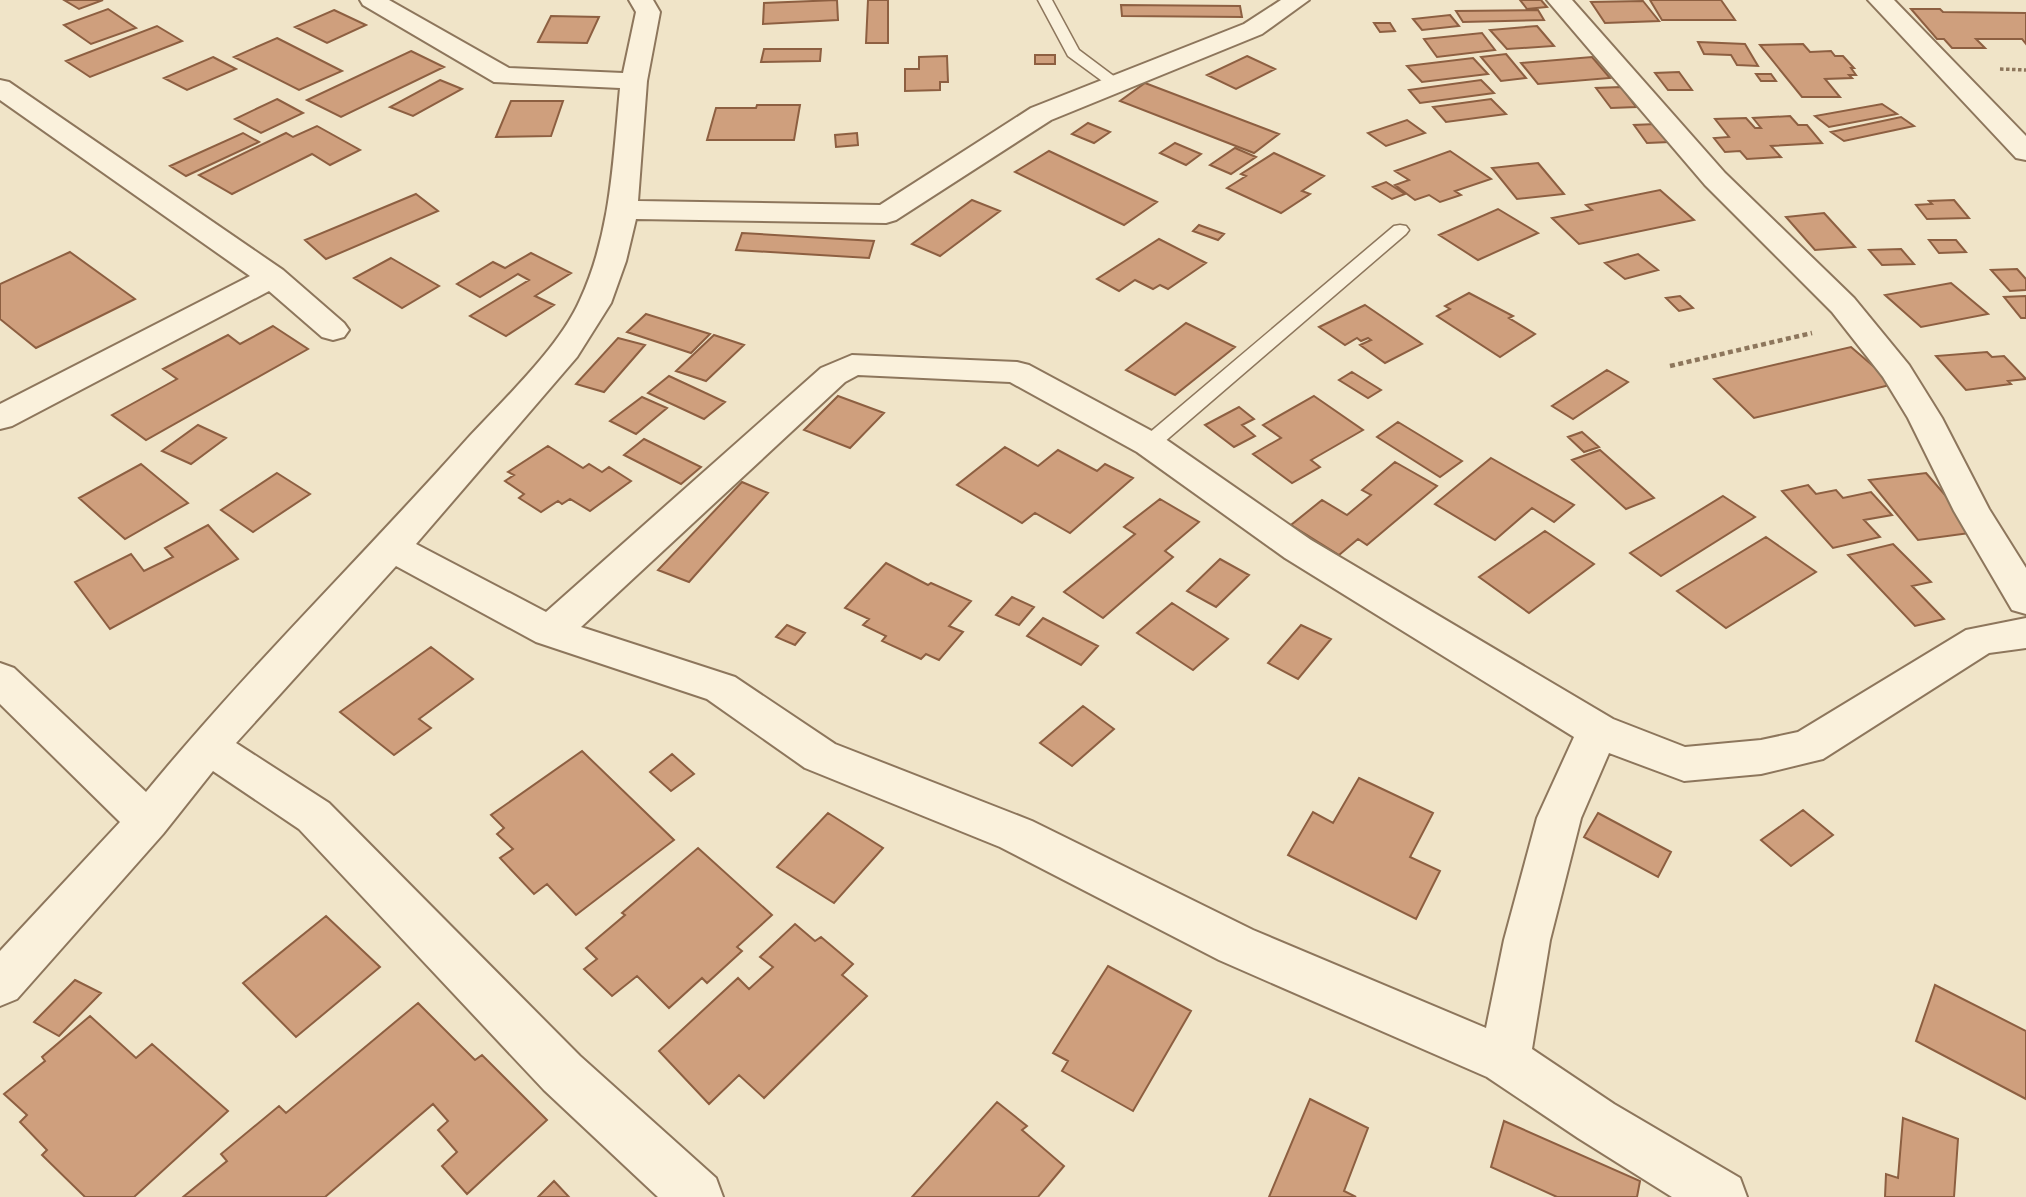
<svg xmlns="http://www.w3.org/2000/svg" width="2026" height="1197" viewBox="0 0 2026 1197" font-family="'Roboto Serif',serif">
	<style>
		.building { fill: #cf9f7d; stroke: #8d5f41; stroke-width: 2 }
		.lines { fill: none; stroke-linecap: round; stroke-linejoin: round }
		.lane-casing { stroke: #8d765c; stroke-width: 3 }
		.street-casing { stroke: #8d765c; stroke-width: 4 }
		.path-far1 { stroke: #8d765c; stroke-width: 3.5; stroke-dasharray: 3.5 2.5; stroke-linecap: butt }
		.path { stroke: #8d765c; stroke-width: 4.5; stroke-dasharray: 5 3.5; stroke-linecap: butt }
		.lane { fill: #faf1dc; fill-rule: evenodd }
		.street { fill: #faf1dc; fill-rule: evenodd }
	</style>
	<rect width="100%" height="100%" fill="#f0e4c8"/>
	<!-- building -->
	<path class="building" d="M64,0H103L79,9Z
		M837,0L838,20L763,24L764,3Z
		M868,0H888V43H866Z
		M1520,0H1541L1547,7L1527,9Z
		M1650,0H1721L1735,20H1662Z
		M1643,1L1659,21L1605,23L1591,2Z
		M1121,5L1240,6L1242,17L1122,16Z
		M108,9L136,28L91,44L64,25Z
		M1911,9H1940L1943,12L2026,13V44L2022,39H1976L1985,48H1952L1944,39H1937Z
		M334,10L366,25L327,43L295,27Z
		M1538,10L1544,20L1463,22L1456,11Z
		M1450,15L1459,26L1422,30L1413,19Z
		M551,16L599,17L587,43L538,42Z
		M1374,23H1390L1395,31L1380,32Z
		M157,26L182,41L90,77L66,61Z
		M1537,26L1554,46L1507,49L1490,30Z
		M1482,33L1495,50L1437,57L1424,39Z
		M277,38L342,71L299,90L234,57Z
		M1698,42L1745,44L1758,66L1737,65L1731,55L1704,54Z
		M1803,44L1810,52L1831,51L1835,56H1843L1854,68H1851L1856,75H1849L1852,78L1825,79L1840,97H1802L1760,45Z
		M764,49H821L820,61L761,62Z
		M411,51L444,67L341,117L307,100Z
		M1506,54L1526,78L1501,81L1481,57Z
		M1035,55H1055V64H1035Z
		M947,56L948,82H940V90L905,91V69H919V57Z
		M1247,56L1275,69L1236,89L1207,75Z
		M213,57L236,69L187,90L164,78Z
		M1592,57L1610,78L1538,84L1521,63Z
		M1473,58L1488,74L1422,82L1407,66Z
		M1679,72L1692,90H1668L1655,73Z
		M1756,74H1771L1776,81H1761Z
		M440,80L462,89L413,116L390,107Z
		M1481,80L1494,93L1420,103L1409,90Z
		M1145,83L1279,134L1254,153L1120,101Z
		M1621,87L1636,107L1611,108L1596,88Z
		M277,99L303,113L261,133L235,119Z
		M1491,99L1506,114L1446,122L1433,107Z
		M511,101H563L551,136L496,137Z
		M1882,104L1897,114L1829,127L1815,116Z
		M757,105H800L794,140H707L716,108H756Z
		M1790,116L1798,125H1807L1822,143L1771,146L1781,157L1747,159L1740,151L1725,152L1714,138L1729,137L1715,119L1746,118L1755,128H1761L1753,118Z
		M1901,117L1914,126L1844,141L1831,132Z
		M1407,120L1425,133L1386,146L1368,133Z
		M1088,123L1110,132L1094,143L1072,134Z
		M1656,124L1669,142L1647,143L1634,125Z
		M317,126L360,150L330,165L312,154L232,194L199,175L286,133L293,137Z
		M243,133L259,142L186,176L170,166Z
		M857,133L858,145L836,147L835,135Z
		M1175,143L1201,154L1186,165L1160,153Z
		M1235,148L1256,157L1231,174L1210,165Z
		M1049,151L1157,202L1124,225L1015,172Z
		M1450,151L1491,179L1455,191L1461,195L1440,202L1429,195L1415,200L1395,185L1409,180L1395,171Z
		M1274,153L1324,176L1302,191L1310,194L1281,213L1227,188L1246,176L1241,174Z
		M1538,163L1564,194L1517,199L1492,168Z
		M1386,182L1405,194L1392,199L1373,187Z
		M1660,190L1694,220L1579,244L1552,218L1592,210L1586,205Z
		M416,194L438,211L326,259L305,240Z
		M972,200L1000,211L940,256L912,244Z
		M1954,200L1969,218L1927,219L1916,205L1932,204L1929,201Z
		M1498,209L1538,233L1478,260L1439,235Z
		M1824,213L1855,247L1815,250L1786,217Z
		M1199,225L1224,234L1218,240L1193,231Z
		M742,233L874,241L869,258L736,250Z
		M1159,239L1206,263L1168,289L1160,285L1153,289L1135,280L1119,291L1097,279Z
		M1929,240H1956L1966,252L1939,253Z
		M1901,249L1914,264L1882,265L1869,250Z
		M70,252L135,299L36,348L0,319V284Z
		M531,253L571,273L535,296L554,305L506,336L470,316L529,280L518,274L480,297L457,284L493,262L505,268Z
		M1638,254L1658,270L1625,279L1605,263Z
		M391,258L439,286L402,308L354,278Z
		M2017,269L2026,279V290L2010,291L1991,270Z
		M1951,283L1988,314L1921,327L1885,295Z
		M1469,293L1513,316L1509,318L1535,334L1500,357L1437,316L1450,309L1445,306Z
		M1680,296L1693,308L1679,311L1666,298Z
		M2026,296V318H2021L2004,297Z
		M1365,305L1422,344L1385,363L1360,345L1371,340L1368,338L1361,341L1357,338L1345,345L1319,327Z
		M646,314L710,334L691,353L627,332Z
		M1186,323L1235,347L1175,395L1126,370Z
		M273,326L308,349L146,440L112,415L177,379L163,369L228,335L240,344Z
		M714,335L744,345L706,381L676,371Z
		M618,338L645,345L604,392L576,384Z
		M1851,347L1894,384L1754,418L1714,379Z
		M1987,352L1992,357L2004,356L2026,379L2008,381L2011,384L1966,390L1936,356Z
		M1607,370L1628,382L1573,419L1552,406Z
		M1352,372L1381,390L1368,398L1339,380Z
		M669,376L725,402L704,419L648,393Z
		M838,396L884,413L850,448L804,430Z
		M1314,396L1363,430L1311,460L1320,467L1292,483L1253,454L1281,438L1263,425Z
		M642,397L667,408L636,434L610,421Z
		M1239,407L1254,419L1242,425L1255,436L1234,447L1205,425Z
		M1398,422L1462,461L1440,477L1377,437Z
		M198,425L226,438L191,464L162,451Z
		M1582,432L1599,447L1584,452L1568,437Z
		M644,439L701,467L681,484L624,455Z
		M548,446L583,468L589,464L602,472L609,467L631,481L590,511L570,499L562,504L558,501L541,512L519,498L524,494L505,481L514,475L508,472Z
		M1005,447L1038,466L1058,450L1097,471L1105,464L1133,478L1070,533L1035,513L1022,523L957,485Z
		M1600,450L1654,498L1626,509L1572,460Z
		M1491,458L1574,505L1554,522L1532,508L1495,540L1435,504Z
		M1395,462L1437,486L1367,545L1358,539L1339,555L1291,525L1322,500L1347,515L1371,495L1362,490Z
		M141,464L188,503L125,539L79,498Z
		M277,473L310,494L253,532L221,510Z
		M1926,473L1977,532L1918,540L1869,480Z
		M742,482L768,493L689,582L658,570Z
		M1808,485L1816,494L1836,490L1843,498L1871,492L1892,515L1864,520L1880,537L1833,548L1782,491Z
		M1723,496L1755,517L1661,576L1630,553Z
		M1160,499L1199,522L1165,551L1173,557L1103,618L1064,592L1135,534L1124,527Z
		M208,525L238,559L110,629L75,582L131,554L144,571L173,557L165,548Z
		M1545,531L1594,564L1529,613L1479,577Z
		M1766,537L1816,572L1726,628L1677,591Z
		M1893,544L1931,582L1912,586L1944,619L1915,626L1848,555Z
		M1220,559L1249,575L1216,607L1187,591Z
		M886,563L928,585L931,583L971,601L949,626L963,632L939,660L926,654L921,659L882,641L886,636L863,625L869,619L845,608Z
		M1012,597L1034,607L1019,625L996,615Z
		M1172,603L1228,639L1193,670L1137,633Z
		M1043,618L1098,646L1081,665L1027,636Z
		M787,625L805,633L795,645L776,637Z
		M1301,625L1331,639L1298,679L1268,663Z
		M431,647L473,679L419,719L431,728L394,755L340,712Z
		M1083,706L1114,729L1072,766L1040,743Z
		M582,751L674,840L576,915L547,884L534,894L500,858L513,849L497,834L504,828L491,815Z
		M672,754L694,774L671,791L650,772Z
		M1359,778L1433,813L1410,857L1440,871L1416,919L1288,855L1313,812L1333,823Z
		M1803,810L1833,835L1791,866L1761,840Z
		M828,813L883,848L834,903L777,867Z
		M1598,813L1671,852L1658,877L1584,837Z
		M698,848L772,915L737,947L742,951L707,983L702,978L669,1008L637,976L612,996L584,969L597,959L586,948L625,915L622,913Z
		M326,916L380,967L296,1037L243,983Z
		M795,924L815,941L821,937L853,964L842,975L867,996L764,1098L739,1075L709,1104L659,1051L738,978L749,989L773,967L760,957Z
		M1108,966L1191,1011L1133,1111L1062,1071L1068,1061L1053,1053Z
		M75,980L101,993L59,1036L34,1022Z
		M1935,985L2026,1031V1099L1916,1041Z
		M418,1003L475,1060L482,1055L547,1120L467,1194L442,1166L457,1152L438,1130L448,1121L433,1104L325,1197H183L227,1161L221,1154L279,1106L286,1113Z
		M90,1016L136,1058L152,1044L228,1111L134,1197H85L42,1155L47,1150L20,1122L27,1115L4,1094L45,1061L42,1057Z
		M1310,1099L1368,1128L1344,1191L1356,1197H1269Z
		M997,1102L1027,1126L1022,1130L1064,1166L1038,1197H912Z
		M1903,1118L1958,1139L1954,1197H1885L1886,1174L1898,1178Z
		M1504,1121L1640,1181L1637,1197H1557L1491,1167Z
		M554,1181L569,1197H538Z"/>
	<g class="lines">
		<!-- lane casing -->
		<g class="lane-casing">
			<path id="lane" d="M1038,0H1052L1079,50L1119,80L1122,83L1119,86H1109L1068,56Z
				M1400,225L1406,226L1409,230L1406,234L1156,449H1142L1139,444L1142,439L1394,226Z"/>
		</g>
		<!-- street casing -->
		<g class="street-casing">
			<path id="street" d="M360,0H389L509,68L623,73L636,12L629,0H653L660,12L647,81L638,201L880,205L1031,108L1244,24L1281,0H1309L1262,34L1051,120L896,220L886,223L636,219L626,261L611,303L577,357L416,544L546,612L821,368L852,355L1017,362L1029,365L1161,436L1311,540L1613,719L1685,747L1761,740L1798,732L1966,630L2026,618V648L1989,653L1823,759L1761,774L1684,781L1609,753L1581,818L1550,940L1532,1049L1614,1104L1740,1178L1747,1197H1672L1578,1138L1487,1077L1219,960L1000,847L805,768L707,699L536,642L396,566L236,743L329,803L580,1056L716,1178L723,1197H658L544,1090L299,829L213,771L163,834L17,999L0,1006V951L120,822L0,704V663L14,668L146,792C247,669 361,558 467,439C503,400 559,348 580,300C611,233 613,161 620,88L494,82L363,5ZM858,375L1010,382L1137,452L1285,558L1574,737L1537,818L1504,940L1486,1028L1253,930L1032,821L835,744L735,677L581,627L845,382Z
				M1547,0H1572L1725,173L1854,298L1909,365L1942,418L1989,509L2026,568V614L2012,610L1954,511L1908,418L1883,377L1832,312L1705,185Z
				M1868,0H1894L2026,136V160L2016,158Z
				M0,80L9,82L283,270L344,323L349,330L344,337L333,340L322,337L269,291L12,426L0,429V404L250,276L0,100Z"/>
		</g>
		<!-- path-far1 -->
		<path class="path-far1" d="M2000,69L2026,70"/>
		<!-- path -->
		<path class="path" d="M1670,366L1812,333"/>
		<!-- lane -->
		<use href="#lane" class="lane"/>
		<!-- street -->
		<use href="#street" class="street"/>
	</g>
</svg>
